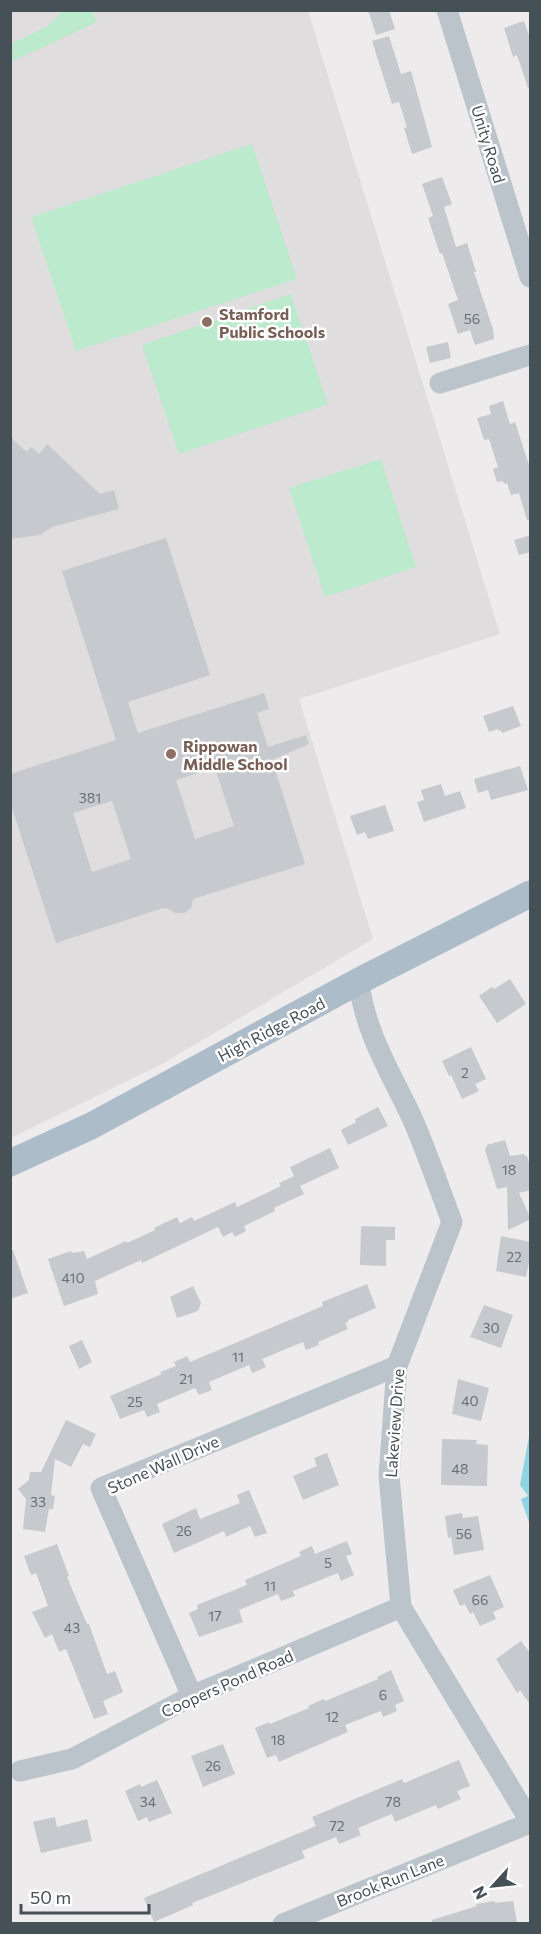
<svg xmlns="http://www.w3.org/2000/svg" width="541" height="1934" viewBox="0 0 541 1934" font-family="Commissioner,sans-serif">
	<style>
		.education { fill: #dfdddd }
		.green { fill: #bbebcc }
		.water { fill: #8bd5e5 }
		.building { fill: #c6c9ce; fill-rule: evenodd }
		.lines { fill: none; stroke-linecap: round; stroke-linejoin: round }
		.minor { stroke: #bac4ca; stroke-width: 21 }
		.major { stroke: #acbcc9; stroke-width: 27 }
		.education-dot { fill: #8d6e63; stroke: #fff; stroke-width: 2 }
		.labels { text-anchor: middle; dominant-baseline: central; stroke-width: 5; stroke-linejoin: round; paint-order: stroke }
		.number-label { font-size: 14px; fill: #656e75 }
		.street-label { font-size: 16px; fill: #455057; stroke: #fff }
		.education-label { font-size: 16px; font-weight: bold; fill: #785e54; stroke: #fff; text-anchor: start }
	</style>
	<rect width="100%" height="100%" fill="#eeebec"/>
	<!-- education -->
	<path class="education" d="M11,11H308L500,634L299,699L373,939L162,1064L11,1138Z"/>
	<!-- green -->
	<path class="green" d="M63,11H92L97,22L11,62V44L48,26Z
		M252,144L297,279L76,351L31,217Z
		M291,294L328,404L179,454L142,345Z
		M381,459L416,567L325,597L289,488Z"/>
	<!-- water -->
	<path class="water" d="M530,1431V1525L521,1499L528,1496L520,1485Z"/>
	<!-- building -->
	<path class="building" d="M368,10H389L395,29L376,35Z
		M524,21L531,41V88H528L517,55L513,57L504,28Z
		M389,36L401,74L411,71L432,147L412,154L404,128L407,127L399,102L392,104L372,41Z
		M442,177L452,204L444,207L456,247L467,243L476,272H474L493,329L494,339L475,345L470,330L458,334L448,304L458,300L442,253L440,254L428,218L433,216L422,184Z
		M448,342L451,358L430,363L426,347Z
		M503,401L510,424L515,422L531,471V520H527L519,493L511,495L507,483L504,484L503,481L497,482L493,469L498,467L489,439L484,440L477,418L491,414L489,406Z
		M10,437L27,452L31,447L39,454L47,444L100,494L114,490L119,509L52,527L40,535L10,539Z
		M531,535V552L519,555L514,540Z
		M166,538L210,675L128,702L138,733L264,693L269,709L257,713L268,747L306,735L309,744L272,760L305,864L193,899L191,908L184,913H175L166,908L160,909L56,943L10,802V774L116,740L62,571ZM215,768L234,826L195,839L176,780ZM112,801L131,859L92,872L73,813Z
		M513,706L521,726L502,733L501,730L498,731V729L489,732L483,716Z
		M520,766L528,790L491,800L488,790L478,793L474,779Z
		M441,784L445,796L460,791L466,808L424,822L417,802L424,800L421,790Z
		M385,805L394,831L368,839L365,832L357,835L350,816Z
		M510,979L526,1004L497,1023L479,996L492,987L494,989Z
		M471,1047L486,1079L475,1084L479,1091L462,1099L451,1075L449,1076L442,1061Z
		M378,1107L388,1126L348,1145L341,1130L356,1122L355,1119Z
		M505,1140L510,1156L524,1154L525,1156H527L531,1170V1190L519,1193L531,1219L508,1230L507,1187L497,1189L485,1150L487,1145Z
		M330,1148L339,1168L300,1186L304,1194L274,1208L275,1211L244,1226L246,1231L235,1237L232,1232L223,1237L218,1227L142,1263L141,1260L95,1281L98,1294L64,1306L48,1259L71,1251L72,1253L84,1251L87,1259L126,1241L127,1243L155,1230L154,1228L177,1217L180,1223L192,1217L194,1221L235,1202L237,1207L281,1186L279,1183L294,1176L290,1167Z
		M361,1226L395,1227V1240H386V1266L360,1265Z
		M501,1236L531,1242V1253L526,1277L496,1271Z
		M13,1250L28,1293L10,1299V1251Z
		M367,1284L376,1308L348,1320V1322L345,1323L348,1329L318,1342L319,1345L306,1350L303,1342L262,1359L266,1367L252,1373L249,1365L209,1382L212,1390L199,1395L195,1388L157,1404L160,1412L147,1417L144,1410L120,1419L110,1396L162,1374L160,1372L176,1366L174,1362L187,1356L190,1362L323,1306L322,1302Z
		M193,1286L201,1303L198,1311L177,1318L170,1297Z
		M484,1305L513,1315L501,1348L470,1337Z
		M82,1340L92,1362L79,1369L69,1346Z
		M458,1379L489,1388L481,1421L452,1414Z
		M66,1420L96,1434L90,1447L83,1444L71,1467L55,1459L51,1495L55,1496L53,1509H49L45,1532L23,1529L26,1499L18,1489L29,1480L30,1472H41Z
		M442,1439L477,1440L476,1444L488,1445L487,1486L441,1485Z
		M327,1453L339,1485L303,1500L293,1476L317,1466L314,1458Z
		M249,1490L267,1533L255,1537L250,1526L226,1537L224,1531L174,1553L162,1524L196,1508L200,1519L240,1503L237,1495Z
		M462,1513L463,1518L478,1516L484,1550L454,1555L451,1537L448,1538L445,1516Z
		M347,1541L352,1554L346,1556L354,1575L341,1581L338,1573L293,1591L295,1596L281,1601L278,1594L239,1610L243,1622L199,1637L189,1613L198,1609L197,1605L247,1585L245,1580L301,1556L299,1552L312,1546L315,1554Z
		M57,1544L69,1576L67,1577L87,1624H89L107,1674L115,1671L123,1692L103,1701L108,1714L94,1719L66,1649L59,1652L52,1634L45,1638L32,1612L48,1606L36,1573L31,1575L24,1556Z
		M490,1575L504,1607L493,1612L496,1619L480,1626L473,1612L470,1614L465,1604L460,1606L453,1590Z
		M521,1641L531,1654V1706L520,1690L517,1693L496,1659Z
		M391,1670L404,1701L395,1705L397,1711L383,1717L381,1711L345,1725L348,1732L279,1762L276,1755L267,1758L255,1728L269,1722L270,1724L309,1708L308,1706L324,1699L325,1701L342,1694L378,1679L377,1677Z
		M223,1744L235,1774L203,1787L191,1756Z
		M459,1760L470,1786L457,1791L461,1799L438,1809L436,1805L395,1822L392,1814L358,1828L361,1835L339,1844L336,1837L302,1851L305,1858L192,1903L193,1905L154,1922L144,1898L316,1826L312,1817L402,1779L404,1783Z
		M157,1780L172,1813L149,1822L147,1817L138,1821L125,1791L140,1784L141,1787Z
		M55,1817L57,1827L87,1819L92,1841L41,1853L33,1822Z
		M495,1901V1903L513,1901L517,1923H432V1920L477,1906L476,1904Z"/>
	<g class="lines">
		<!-- minor -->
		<path class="minor" d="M447,10L530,277
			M440,383L530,355
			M359,981C364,1031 391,1073 412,1118C427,1152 439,1188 452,1222L397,1366L389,1476L401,1607L530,1821
			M192,1696L101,1488L397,1366
			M20,1771L72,1759L192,1696L401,1607
			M283,1924L530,1823"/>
		<!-- major -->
		<path class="major" d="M10,1163L91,1126L359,981L530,894"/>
	</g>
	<!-- markers -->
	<g class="education-dot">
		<circle cx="207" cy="322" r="6"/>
		<circle cx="171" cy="754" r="6"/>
	</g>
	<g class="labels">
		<!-- number labels -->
		<g class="number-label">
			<text x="472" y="318">56</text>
			<text x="90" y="797">381</text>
			<text x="465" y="1072">2</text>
			<text x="509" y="1169">18</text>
			<text x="514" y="1256">22</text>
			<text x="73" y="1277">410</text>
			<text x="491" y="1327">30</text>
			<text x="238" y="1356">11</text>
			<text x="186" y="1378">21</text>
			<text x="470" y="1400">40</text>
			<text x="135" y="1401">25</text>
			<text x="460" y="1468">48</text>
			<text x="38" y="1501">33</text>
			<text x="184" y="1530">26</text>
			<text x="464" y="1533">56</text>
			<text x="328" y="1562">5</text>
			<text x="270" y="1585">11</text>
			<text x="480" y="1599">66</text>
			<text x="215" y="1615">17</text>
			<text x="72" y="1627">43</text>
			<text x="383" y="1694">6</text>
			<text x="332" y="1716">12</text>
			<text x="278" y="1739">18</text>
			<text x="213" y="1765">26</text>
			<text x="148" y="1801">34</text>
			<text x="393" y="1801">78</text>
			<text x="337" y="1825">72</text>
		</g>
		<!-- street labels -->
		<g class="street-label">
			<text transform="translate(489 144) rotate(73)">Unity Road</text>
			<text transform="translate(271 1029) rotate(-28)">High Ridge Road</text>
			<text transform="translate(394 1423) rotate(-86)">Lakeview Drive</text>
			<text transform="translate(163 1464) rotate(-24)">Stone Wall Drive</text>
			<text transform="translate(227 1683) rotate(-24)">Coopers Pond Road</text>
			<text transform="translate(390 1880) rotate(-22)">Brook Run Lane</text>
		</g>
		<!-- education labels -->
		<g class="education-label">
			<text x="219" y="313">Stamford<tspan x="219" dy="18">Public Schools</tspan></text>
			<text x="183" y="745">Rippowan<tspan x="183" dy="18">Middle School</tspan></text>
		</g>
	</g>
	<!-- border -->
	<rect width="541" height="1934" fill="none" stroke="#455057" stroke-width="24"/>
	<!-- north arrow -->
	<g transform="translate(493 1886) rotate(243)" stroke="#ffffff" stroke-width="4.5" paint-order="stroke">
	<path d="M0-4.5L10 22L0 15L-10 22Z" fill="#455057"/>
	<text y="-9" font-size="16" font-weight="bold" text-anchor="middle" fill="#455057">N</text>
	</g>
	<!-- scale -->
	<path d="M21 1904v9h128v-9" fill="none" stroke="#455057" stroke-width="3"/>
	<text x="30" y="1904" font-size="18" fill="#455057" stroke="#ffffff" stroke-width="4.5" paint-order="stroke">50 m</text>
</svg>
